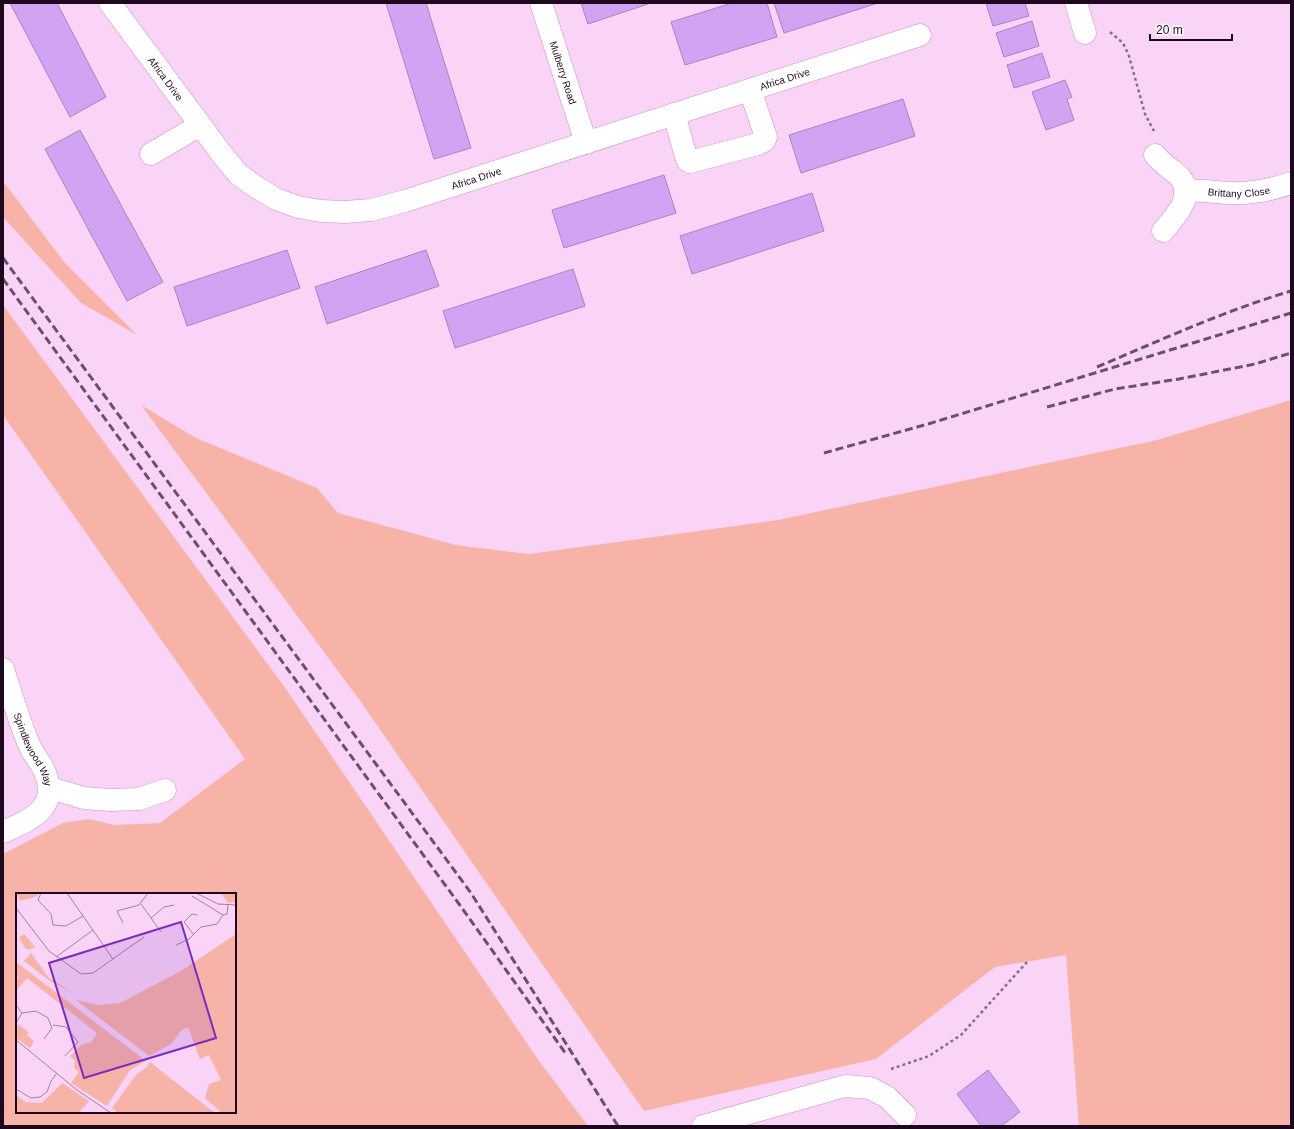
<svg xmlns="http://www.w3.org/2000/svg" width="1294" height="1129" viewBox="0 0 1294 1129" font-family="Helvetica,sans-serif">
	<style>
		.green { fill: #f7b3a8; fill-rule: evenodd }
		.building { fill: #d0a4f3; stroke: #a783c5 }
		.lines { fill: none; stroke-linecap: round; stroke-linejoin: round }
		.minor-casing { stroke: #cb8fc6; stroke-width: 23 }
		.path { stroke: #896b87; stroke-width: 2.5; stroke-dasharray: 3 3; stroke-linecap: butt }
		.minor { stroke: #fff; stroke-width: 22 }
		.rail { stroke: #6c506a; stroke-width: 3; stroke-dasharray: 8 4; stroke-linecap: butt }
		.labels { text-anchor: middle; dominant-baseline: central; stroke-width: 3; stroke-linejoin: round; paint-order: stroke }
		.street-label { font-size: 10px; fill: #1e081d; stroke: #fff }
		.inset-road { fill: none; stroke: #a2829f; stroke-width: 1 }
		.view { fill: #7b2cbf; fill-opacity: 0.15; stroke: #7b2cbf; stroke-width: 2 }
		.inset-edge { fill: none; stroke: #1e081d; stroke-width: 2 }
	</style>
	<rect width="100%" height="100%" fill="#fad4f6"/>
	<!-- green -->
	<path class="green" d="M3,181L65,263L137,335L81,303L3,217Z
		M3,305L286,689L537,1058L588,1126H3V854L63,823L89,819L114,825L160,823L245,759L3,415ZM17,894H235V1112H17Z
		M1291,400V1126H1079L1066,955L995,967L876,1059L644,1111L361,702L141,405L196,438L317,488L338,513L456,545L529,554L778,520L1157,440Z"/>
	<!-- building -->
	<path class="building" d="M10,3H57L106,97L70,117Z
		M386,3H426L471,148L434,159Z
		M581,3H651L588,24Z
		M732,3H767L777,37L685,65L671,22Z
		M774,3H878L784,33Z
		M986,3H1025L1029,16L993,26Z
		M1032,21L1039,46L1004,57L996,33Z
		M1042,53L1050,77L1014,88L1007,65Z
		M1065,80L1072,97L1067,99L1074,120L1046,130L1032,92Z
		M903,99L915,136L801,173L789,135Z
		M80,130L163,282L127,301L45,149Z
		M664,175L676,213L564,248L552,210Z
		M812,193L824,231L692,274L680,236Z
		M287,250L300,288L187,326L174,287Z
		M426,250L439,286L327,324L315,287Z
		M573,269L585,306L455,348L443,311Z
		M988,1070L1020,1112L1001,1126H981L957,1094Z"/>
	<g class="lines">
		<!-- minor casing -->
		<g class="minor-casing">
			<g id="minor">
				<path id="s1" d="M110,3L221,153L238,174L256,187L276,199L298,207L321,211L345,212L371,210L405,201L920,35"/>
				<path id="s2" d="M541,3L586,143"/>
				<path d="M1076,3L1085,33"/>
				<path d="M674,114L687,160L690,162L758,144L764,141L766,137L750,90"/>
				<path d="M151,154L200,125"/>
				<path d="M1155,155C1159,160 1164,164 1169,168C1172,171 1177,173 1179,176C1196,195 1176,216 1163,231"/>
				<path id="s3" d="M1185,191C1201,189 1216,193 1232,193C1253,194 1271,190 1291,183"/>
				<path id="s4" d="M3,669C11,693 18,718 28,742C31,751 38,759 43,768C62,807 32,819 3,832"/>
				<path d="M50,788L84,798L110,800L139,799L165,790"/>
				<path d="M703,1126L845,1086L870,1088L887,1097L905,1115"/>
			</g>
		</g>
		<!-- path -->
		<path class="path" d="M1110,32L1123,43L1129,56L1145,114L1154,131
			M891,1069L929,1056L961,1035L1027,962"/>
		<!-- minor -->
		<use href="#minor" class="minor"/>
		<!-- rail -->
		<path class="rail" d="M3,258L471,893L618,1126
			M3,279L459,904L566,1054
			M1097,367C1161,340 1224,311 1291,291
			M1047,407L1115,389L1179,379L1255,364L1291,353
			M824,453L928,424L1291,313"/>
	</g>
	<g class="labels">
		<!-- street labels -->
		<g class="street-label">
			<text stroke="none"><textPath href="#s2" startOffset="73">Mulberry Road</textPath></text>
			<text stroke="none"><textPath href="#s1" startOffset="94">Africa Drive</textPath></text>
			<text stroke="none"><textPath href="#s1" startOffset="790">Africa Drive</textPath></text>
			<text stroke="none"><textPath href="#s1" startOffset="466">Africa Drive</textPath></text>
			<text stroke="none"><textPath href="#s3" startOffset="54">Brittany Close</textPath></text>
			<text stroke="none"><textPath href="#s4" startOffset="86">Spindlewood Way</textPath></text>
		</g>
	</g>
	<!-- overview -->
	<g transform="translate(16 893)">
		<rect width="220" height="220" fill="#fad4f6"/>
		<path d="M1,0H23L19,4L4,8ZM205,0H220V9L212,10ZM8,41L19,54L13,57L9,55L3,45ZM220,41V220H206L189,205L193,191L205,187L193,162L184,166L172,134L165,138L155,151L133,163L60,107L83,112L104,110L165,78ZM15,60L32,84L57,100L34,88L8,68ZM0,69L130,168L114,177L91,213L55,190L63,179L58,175L59,168L54,163L65,152L75,149L81,140L11,85L0,98V88L3,84L0,82ZM2,131L13,139L11,142L18,148L14,155L0,145ZM134,169L195,217L200,220H102L96,215L120,182L131,174ZM46,190L73,208L63,220H0V202L10,209L26,210Z" fill="#f7b3a8"/>
		<path class="inset-road" d="M25,0L22,7L35,21L37,32L50,33L67,23M51,0L97,66M180,0L202,11L220,12M176,3L207,22L211,21L212,12M125,11L145,39M0,15L33,58L65,81L77,80L128,44M135,25L148,14L158,12M107,30L101,18L123,12L132,0M178,42L168,29L176,21L181,22M160,52L173,46L185,34L201,31L207,22M40,64L77,37M0,112L6,120L0,130M6,120L20,118L32,125L36,135L28,146M37,132L50,134L62,149L49,163M0,147L61,197L95,220M0,196L15,205L24,204L31,199L35,188L41,180"/>
		<path class="view" d="M165,29L200,145L68,185L33,70Z"/>
		<rect width="220" height="220" class="inset-edge"/>
	</g>
	<!-- border -->
	<rect width="1294" height="1129" fill="none" stroke="#1e081d" stroke-width="8"/>
	<!-- scale -->
	<path d="M1150 34v6h82v-6" fill="none" stroke="#1e081d" stroke-width="2"/>
	<text x="1156" y="34" font-size="12" fill="#1e081d" stroke="#ffffff" stroke-width="3" paint-order="stroke">20 m</text>
</svg>
